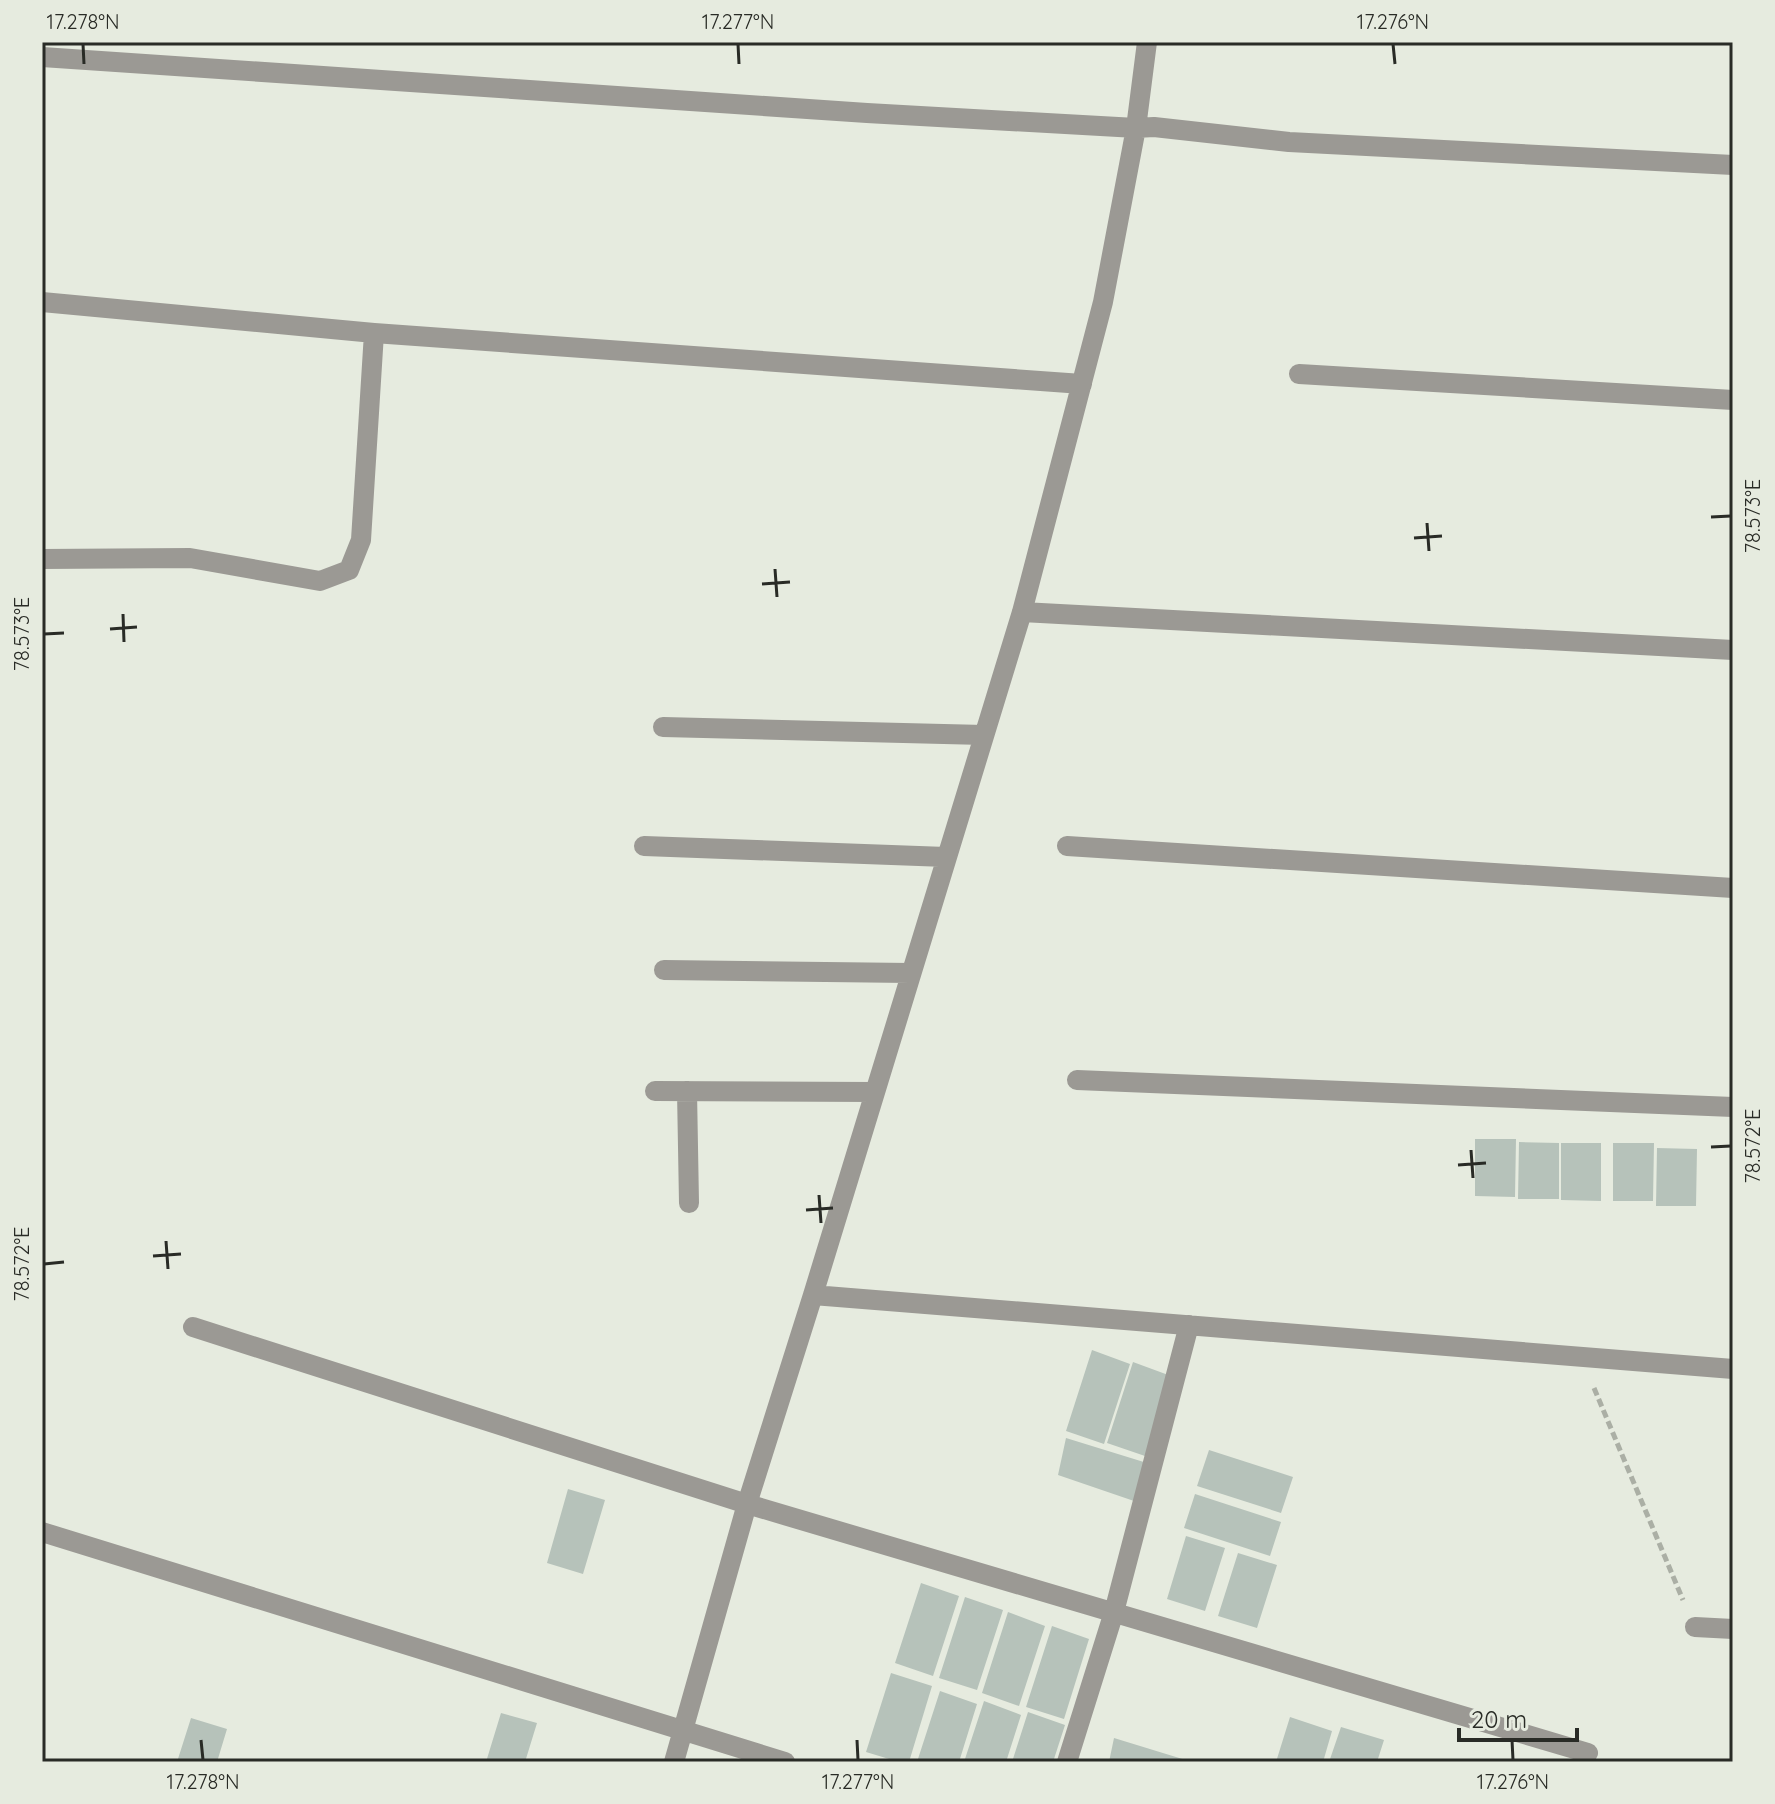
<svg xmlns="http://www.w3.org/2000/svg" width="1775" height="1804" viewBox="0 0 1775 1804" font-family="Quicksand,sans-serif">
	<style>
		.building { fill: #b6c2ba }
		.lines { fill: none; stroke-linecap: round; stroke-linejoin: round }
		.path { stroke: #abafa5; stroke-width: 5; stroke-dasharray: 8 4; stroke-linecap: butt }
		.minor { stroke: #9b9994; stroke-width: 20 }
		.ticks { fill: none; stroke: #292b26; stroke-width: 3 }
		.neatline { fill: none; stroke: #292b26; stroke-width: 3 }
		.ticks-label { font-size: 20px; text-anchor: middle; fill: #292b26 }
	</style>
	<rect width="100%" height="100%" fill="#e6ebdf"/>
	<!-- building -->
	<path class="building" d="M1475,1139H1516L1515,1197L1475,1196Z
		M1519,1142L1559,1143V1199H1518Z
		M1561,1143H1601V1201L1561,1200Z
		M1613,1143H1654L1653,1201H1613Z
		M1657,1148L1697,1149L1696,1206H1656Z
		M1092,1350L1130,1364L1104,1444L1066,1431Z
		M1133,1362L1171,1376L1145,1456L1107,1443Z
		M1066,1438L1147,1463L1134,1501L1058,1475Z
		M1209,1450L1293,1477L1281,1513L1197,1486Z
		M568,1489L605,1500L583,1574L547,1563Z
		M1195,1494L1281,1522L1270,1556L1184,1528Z
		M1186,1536L1225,1548L1205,1611L1167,1599Z
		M1238,1553L1277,1565L1257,1628L1218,1616Z
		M921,1583L959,1596L933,1676L895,1663Z
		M965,1597L1003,1610L977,1690L939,1678Z
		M1008,1612L1045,1626L1019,1706L982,1693Z
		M1052,1626L1089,1639L1064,1719L1026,1707Z
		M891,1673L932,1686L909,1762H899L866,1752Z
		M940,1691L977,1704L959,1762H917Z
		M984,1701L1021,1715L1006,1762H964Z
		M1028,1712L1065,1725L1053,1762H1012Z
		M501,1713L537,1723L525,1762H486Z
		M1290,1717L1332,1731L1323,1762H1276Z
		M191,1718L227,1729L217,1762H177Z
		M1341,1727L1384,1740L1377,1762H1329Z
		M1114,1738L1189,1761V1762H1109Z"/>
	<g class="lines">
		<!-- path -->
		<path class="path" d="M1594,1388L1683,1600"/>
		<!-- minor -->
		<path class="minor" d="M42,57L867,113L1136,128L1154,127L1289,142L1733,165
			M42,302L374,333L1082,384
			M1299,374L1733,400
			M42,559L190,558L320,581L349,570L361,540L374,333
			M1022,612L1733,650
			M663,727L984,735
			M644,846L946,857
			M1067,846L1733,888
			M664,970L910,973
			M1077,1080L1733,1107
			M655,1091L874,1092
			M687,1091L689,1203
			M813,1295L1733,1369
			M193,1327L747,1504L1588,1753
			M42,1532L785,1762
			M1695,1627L1733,1629
			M674,1762L747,1504L813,1295L1022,612L1103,302L1136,128L1147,42
			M1067,1762L1114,1612L1189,1325"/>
	</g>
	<!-- ticks -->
	<path class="ticks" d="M83,44L84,64M738,44L739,64M1393,44L1395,64M1711,517L1731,516M1427,523L1429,551M1414,538L1442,536M775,569L777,597M762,584L790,582M123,614L124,642M110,629L137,627M44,634L64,633M1711,1147L1731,1146M1471,1150L1473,1178M1458,1165L1486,1163M819,1195L821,1223M806,1210L833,1208M166,1241L168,1269M153,1256L181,1254M44,1264L64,1262M201,1740L203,1760M857,1740L858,1760M1512,1740L1513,1760"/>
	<!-- border -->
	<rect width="1775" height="1804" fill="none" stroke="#e6ebdf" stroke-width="88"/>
	<!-- scale -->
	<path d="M1459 1728v12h118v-12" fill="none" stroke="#292b26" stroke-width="4"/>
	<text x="1471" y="1728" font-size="24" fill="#292b26" stroke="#e6ebdf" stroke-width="6" paint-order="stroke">20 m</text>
	<rect x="44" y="44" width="1687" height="1716" class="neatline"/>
	<g class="ticks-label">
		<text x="83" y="29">17.278°N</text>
		<text x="738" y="29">17.277°N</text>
		<text x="1393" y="29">17.276°N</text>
		<text transform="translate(1753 516) rotate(-90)" y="7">78.573°E</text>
		<text transform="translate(22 634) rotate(-90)" y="7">78.573°E</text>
		<text transform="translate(1753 1146) rotate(-90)" y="7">78.572°E</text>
		<text transform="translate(22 1264) rotate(-90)" y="7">78.572°E</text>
		<text x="203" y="1789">17.278°N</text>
		<text x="858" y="1789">17.277°N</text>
		<text x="1513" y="1789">17.276°N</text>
	</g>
</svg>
